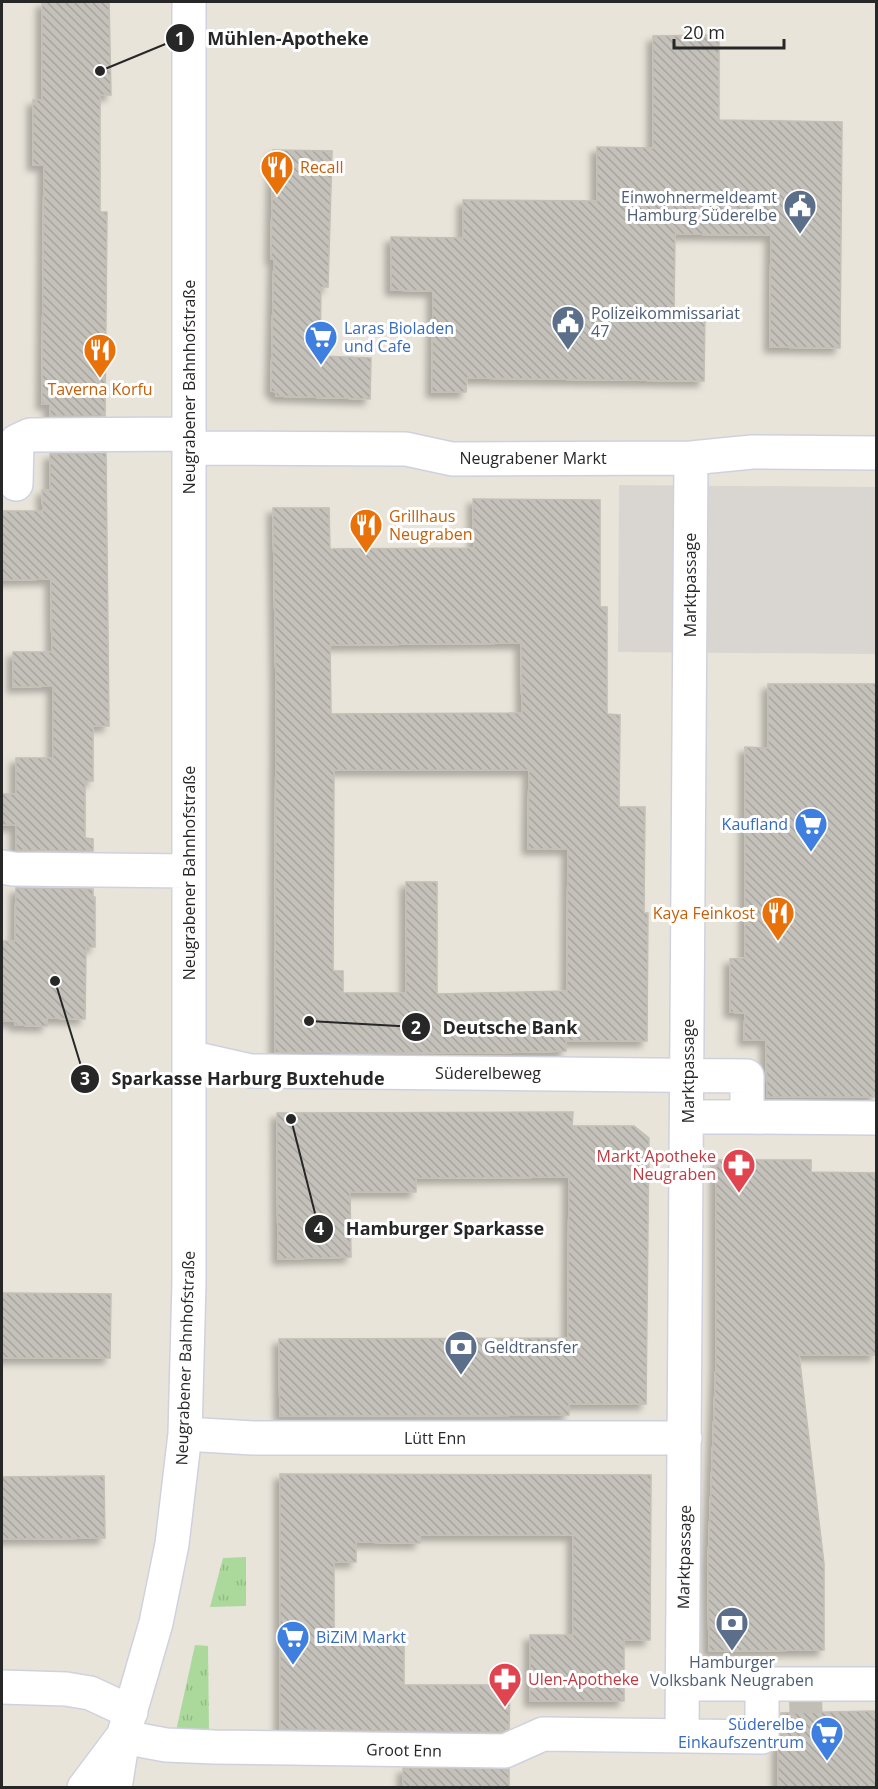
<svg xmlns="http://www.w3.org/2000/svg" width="878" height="1789" viewBox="0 0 878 1789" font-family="'Open Sans',sans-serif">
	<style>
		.grass { fill: url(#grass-tufts) }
		.plaza { fill: #d9d6d1 }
		.building { fill: url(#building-back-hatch); stroke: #c3bfb5; stroke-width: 1.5; fill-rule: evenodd; filter: url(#shadow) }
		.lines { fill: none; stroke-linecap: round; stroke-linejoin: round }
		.minor-tunnel { stroke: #c1beb6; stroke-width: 33; stroke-dasharray: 33 16; stroke-linecap: butt }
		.minor-casing { stroke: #d0d1df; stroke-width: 36 }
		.minor { stroke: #fff; stroke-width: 33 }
		.labels { text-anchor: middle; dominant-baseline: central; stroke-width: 6; stroke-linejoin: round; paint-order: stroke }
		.food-label { font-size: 16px; fill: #c56008; stroke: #fff; text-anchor: start }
		.service-label { font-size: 16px; fill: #4e5e75; stroke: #fff; text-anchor: start }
		.shop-label { font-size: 16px; fill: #366cbe; stroke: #fff; text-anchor: start }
		.street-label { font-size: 16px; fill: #272727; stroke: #fff }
		.health-label { font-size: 16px; fill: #be3a42; stroke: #fff; text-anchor: end }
		.leader { fill: none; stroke: #272727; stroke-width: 2 }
		.callout-dot { fill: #272727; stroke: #fff; stroke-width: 2 }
		.mark-label { font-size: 18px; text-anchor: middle; font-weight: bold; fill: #fff }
		.callout-label { font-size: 18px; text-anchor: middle; font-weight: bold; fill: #272727; stroke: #fff; stroke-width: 6; stroke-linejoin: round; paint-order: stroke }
	</style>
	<defs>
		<pattern id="grass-tufts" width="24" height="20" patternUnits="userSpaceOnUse" patternTransform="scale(1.5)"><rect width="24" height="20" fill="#abd99c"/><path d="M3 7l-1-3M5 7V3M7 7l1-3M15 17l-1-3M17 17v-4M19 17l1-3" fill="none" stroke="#93ba86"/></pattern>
		<pattern id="building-back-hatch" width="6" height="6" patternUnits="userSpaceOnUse" patternTransform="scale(1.5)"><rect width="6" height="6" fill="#c4c0ba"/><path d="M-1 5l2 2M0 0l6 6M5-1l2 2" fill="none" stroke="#a8a5a0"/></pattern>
		<filter id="shadow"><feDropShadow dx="-5.5" dy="5.5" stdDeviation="3" flood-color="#0004"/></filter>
	</defs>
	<rect width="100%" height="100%" fill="#e8e4da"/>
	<!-- grass -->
	<path class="grass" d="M246,1557V1606L210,1607L223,1558Z
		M195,1645L208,1646L209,1731H176Z"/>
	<!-- plaza -->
	<path class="plaza" d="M619,485L876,487V654L618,652Z"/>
	<!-- building -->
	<path class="building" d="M42,2H109L111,95H100V212H107L105,416H50V404H42L44,165H33V100H42Z
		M719,35V120L842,122L840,348L770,347L771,235L675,234L674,310H705L704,381L467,378L466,392H432L433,291L391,290V237L463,238V200L597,201V147L653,148V36Z
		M273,150L332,151L328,287H321L320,356L371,358L370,399L276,396V392L271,391L274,259H271Z
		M106,453L109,726H93V781H85V838L93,839V851L16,850V825H2V794H16V758H53V686L13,687V652H52L51,579L2,580V511H43L42,490H50V454Z
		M473,499L600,500V607H607V714L620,715L619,807H645L644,913H648L647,1041H566V1051L475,1053L275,1052L276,684L273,508H329L330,549L474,548ZM521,643L522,713L331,714L330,645ZM334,770H529L528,849H568L567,991L437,994V882H406V993H343V971H333Z
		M768,684H876V1097H767L766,1040H744L745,1013L730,1012V959L745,958V747L768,748Z
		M16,888L93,889V897H95V947H86L85,1019L47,1018V1026L15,1025V1021H2V941H15Z
		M573,1112L572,1126H634L649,1138L646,1404H569V1415L280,1416L279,1339L568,1338L569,1177L416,1178V1192H350L351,1257L278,1259L277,1113Z
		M716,1160H811V1172L876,1173V1355H799L824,1564V1650L709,1651L708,1565L716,1364Z
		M2,1293L111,1294L110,1358H2Z
		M280,1474L651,1475L650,1640H624V1701H530V1635H573V1535H420V1543L356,1542V1562H334V1642H404V1685H510L509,1729L501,1732L280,1729Z
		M104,1476L105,1538L2,1539V1477Z
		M876,1711V1788H778V1747L781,1737V1713Z
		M403,1768L509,1769V1788H403Z"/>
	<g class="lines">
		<!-- minor-tunnel -->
		<path class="minor-tunnel" d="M805,1684L806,1713"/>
		<!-- minor casing -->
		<g class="minor-casing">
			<path id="minor" d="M189,448L406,449L452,459L691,458L752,452L876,453
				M16,484L17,441L30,435L189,434
				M2,867L13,869L189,871
				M189,1057L251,1071L747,1076V1117L876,1118
				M687,1117H747
				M185,1434L253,1438H685
				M682,1684H762
				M2,1687L66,1689L90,1693L131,1712
				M682,1735L691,458
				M123,1737L166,1745L214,1747L505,1751L543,1734L762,1737V1684H876
				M84,1788L120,1740
				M115,1788L123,1737L156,1623L172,1544L185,1434L189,1283V2"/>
		</g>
		<!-- minor -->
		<use href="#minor" class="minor"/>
	</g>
	<!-- icons -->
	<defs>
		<g id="restaurant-pin" transform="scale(1.725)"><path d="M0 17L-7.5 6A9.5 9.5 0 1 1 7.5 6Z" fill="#e8710a" stroke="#fff"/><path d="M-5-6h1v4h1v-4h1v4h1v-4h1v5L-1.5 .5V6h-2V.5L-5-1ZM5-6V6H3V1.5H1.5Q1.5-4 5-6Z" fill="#fff"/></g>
		<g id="civic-pin" transform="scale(1.725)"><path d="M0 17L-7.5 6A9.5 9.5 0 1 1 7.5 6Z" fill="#5c6f8a" stroke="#fff"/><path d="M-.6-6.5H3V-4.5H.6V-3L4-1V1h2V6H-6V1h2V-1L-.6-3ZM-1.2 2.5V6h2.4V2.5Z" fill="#fff"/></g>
		<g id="supermarket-pin" transform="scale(1.725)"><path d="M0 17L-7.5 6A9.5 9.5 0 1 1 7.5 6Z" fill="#3f7fe0" stroke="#fff"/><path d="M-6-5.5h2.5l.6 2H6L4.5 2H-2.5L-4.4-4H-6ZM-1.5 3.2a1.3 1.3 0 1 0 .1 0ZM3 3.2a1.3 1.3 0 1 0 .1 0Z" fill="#fff"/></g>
		<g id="pharmacy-pin" transform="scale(1.725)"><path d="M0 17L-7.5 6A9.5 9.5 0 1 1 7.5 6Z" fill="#e0444e" stroke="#fff"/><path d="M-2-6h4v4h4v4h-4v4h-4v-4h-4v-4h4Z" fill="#fff"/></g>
		<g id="bank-pin" transform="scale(1.725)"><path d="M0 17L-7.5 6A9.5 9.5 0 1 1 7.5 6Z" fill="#5c6f8a" stroke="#fff"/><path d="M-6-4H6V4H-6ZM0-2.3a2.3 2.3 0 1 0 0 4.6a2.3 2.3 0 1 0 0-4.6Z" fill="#fff"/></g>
	</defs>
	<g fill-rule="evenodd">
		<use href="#restaurant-pin" x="277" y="167"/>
		<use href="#civic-pin" x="800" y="206"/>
		<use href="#civic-pin" x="568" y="322"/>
		<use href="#supermarket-pin" x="321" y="337"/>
		<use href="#restaurant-pin" x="100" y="350"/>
		<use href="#restaurant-pin" x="366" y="525"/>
		<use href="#supermarket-pin" x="811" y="824"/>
		<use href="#restaurant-pin" x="778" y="913"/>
		<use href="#pharmacy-pin" x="739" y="1165"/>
		<use href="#bank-pin" x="461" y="1347"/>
		<use href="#bank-pin" x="732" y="1623"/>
		<use href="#supermarket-pin" x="293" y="1637"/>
		<use href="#pharmacy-pin" x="505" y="1679"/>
		<use href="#supermarket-pin" x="827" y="1733"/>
	</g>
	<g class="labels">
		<!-- food labels -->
		<g class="food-label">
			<text x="300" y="167">Recall</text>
			<text x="100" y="389" text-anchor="middle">Taverna Korfu</text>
			<text x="389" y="516">Grillhaus<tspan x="389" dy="18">Neugraben</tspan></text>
			<text x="755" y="913" text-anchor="end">Kaya Feinkost</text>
		</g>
		<!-- service labels -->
		<g class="service-label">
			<text x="777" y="197" text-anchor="end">Einwohnermeldeamt<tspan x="777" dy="18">Hamburg Süderelbe</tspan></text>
			<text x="591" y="313">Polizeikommissariat<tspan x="591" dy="18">47</tspan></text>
			<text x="484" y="1347">Geldtransfer</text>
			<text x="732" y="1662" text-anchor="middle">Hamburger<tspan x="732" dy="18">Volksbank Neugraben</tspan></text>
		</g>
		<!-- shop labels -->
		<g class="shop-label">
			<text x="344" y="328">Laras Bioladen<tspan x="344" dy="18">und Cafe</tspan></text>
			<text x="788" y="824" text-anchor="end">Kaufland</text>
			<text x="316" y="1637">BiZiM Markt</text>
			<text x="804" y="1724" text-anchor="end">Süderelbe<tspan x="804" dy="18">Einkaufszentrum</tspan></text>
		</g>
		<!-- street labels -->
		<g class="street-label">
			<text transform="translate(189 387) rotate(-90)">Neugrabener Bahnhofstraße</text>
			<text x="533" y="458">Neugrabener Markt</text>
			<text transform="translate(690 585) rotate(-90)">Marktpassage</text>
			<text transform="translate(189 873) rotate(-90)">Neugrabener Bahnhofstraße</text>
			<text transform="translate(688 1071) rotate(-90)">Marktpassage</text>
			<text x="488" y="1073">Süderelbeweg</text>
			<text transform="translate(185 1358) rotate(-88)">Neugrabener Bahnhofstraße</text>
			<text x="435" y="1438">Lütt Enn</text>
			<text transform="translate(684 1557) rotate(-89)">Marktpassage</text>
			<text transform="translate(404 1750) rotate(1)">Groot Enn</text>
		</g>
		<!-- health labels -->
		<g class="health-label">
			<text x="716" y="1156">Markt Apotheke<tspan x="716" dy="18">Neugraben</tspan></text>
			<text x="528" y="1679" text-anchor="start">Ulen-Apotheke</text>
		</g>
	</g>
	<!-- callouts -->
	<path class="leader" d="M100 71L180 38M309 1021L416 1027M55 981L85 1079M291 1119L319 1229"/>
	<g class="callout-dot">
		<circle cx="100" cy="71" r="6"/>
		<circle cx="309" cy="1021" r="6"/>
		<circle cx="55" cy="981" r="6"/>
		<circle cx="291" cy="1119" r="6"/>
		<circle cx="180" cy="38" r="15"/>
		<circle cx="416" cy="1027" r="15"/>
		<circle cx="85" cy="1079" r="15"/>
		<circle cx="319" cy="1229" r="15"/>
	</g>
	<g class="mark-label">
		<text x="180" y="45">1</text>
		<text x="416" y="1034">2</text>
		<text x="85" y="1085">3</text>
		<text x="319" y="1235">4</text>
	</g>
	<g class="callout-label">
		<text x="288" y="45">Mühlen-Apotheke</text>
		<text x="510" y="1034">Deutsche Bank</text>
		<text x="248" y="1085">Sparkasse Harburg Buxtehude</text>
		<text x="445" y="1235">Hamburger Sparkasse</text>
	</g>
	<!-- border -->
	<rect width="878" height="1789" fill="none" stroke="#272727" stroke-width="6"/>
	<!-- scale -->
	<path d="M674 39v9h110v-9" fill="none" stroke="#272727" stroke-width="3"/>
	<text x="683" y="39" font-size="18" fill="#272727" stroke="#ffffff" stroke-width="4.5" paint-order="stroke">20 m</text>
</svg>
